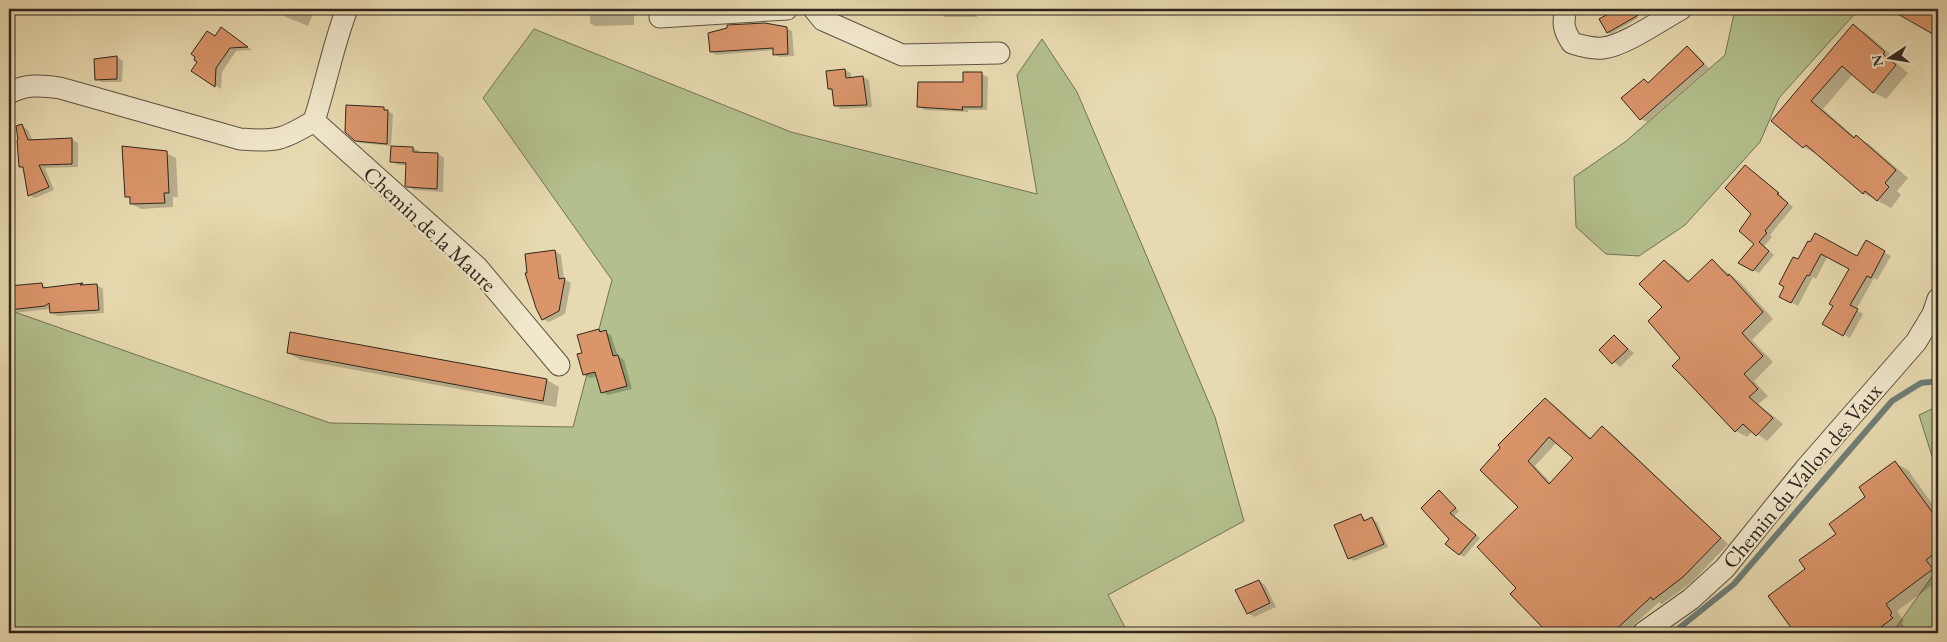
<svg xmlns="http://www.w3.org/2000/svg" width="1947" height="642" viewBox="0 0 1947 642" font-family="'EB Garamond',serif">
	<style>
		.green { fill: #b3c08d; stroke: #717355 }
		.shadow { fill: #0003; fill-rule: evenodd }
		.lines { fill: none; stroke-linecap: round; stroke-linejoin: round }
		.stream { stroke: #6f7e78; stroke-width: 6 }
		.building { fill: #db956b; stroke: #2f261d; fill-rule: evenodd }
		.minor-casing { stroke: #5d5342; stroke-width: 23 }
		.minor { stroke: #f0e7cc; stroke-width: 21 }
		.labels { text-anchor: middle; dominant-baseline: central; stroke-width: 4; stroke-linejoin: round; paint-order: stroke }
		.street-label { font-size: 22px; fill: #2f261d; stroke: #f0e7cc }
	</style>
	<rect width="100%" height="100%" fill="#e8dab0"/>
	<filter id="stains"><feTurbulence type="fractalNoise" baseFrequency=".004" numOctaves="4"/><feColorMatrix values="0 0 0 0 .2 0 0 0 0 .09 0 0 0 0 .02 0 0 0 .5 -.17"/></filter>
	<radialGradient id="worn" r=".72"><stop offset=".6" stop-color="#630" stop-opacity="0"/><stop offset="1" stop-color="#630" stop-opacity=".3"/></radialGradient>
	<!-- green -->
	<path class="green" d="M1735,9H1859L1779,98L1760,142L1685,225L1639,256L1606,254L1576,227L1574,177L1625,142L1725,55Z
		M534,29L791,132L1037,194L1017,75L1042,39L1077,92L1215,417L1244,521L1108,595L1128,633H9V310L330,423L573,427L612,280L483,98Z
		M1938,406V475L1919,415Z
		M1938,568V633H1892Z"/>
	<!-- shadow -->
	<path class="shadow" d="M267,9H315L308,26Z
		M424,9H444L443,13Z
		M590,9H634V25L595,26L590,23Z
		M938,9H997V11L977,10V17H945L938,13Z
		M1620,9H1633L1638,18L1611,34L1608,32L1601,20Z
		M1892,9H1938V36Z
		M1854,26L1866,33L1897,60L1895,62L1908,73L1886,99L1873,92L1853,74L1823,109L1856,138L1869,144L1908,178L1897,191L1901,195L1891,208L1863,193L1817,153L1816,154L1804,147L1773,121Z
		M786,28L792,31L794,56L780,57L774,54V50L716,55L711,52Z
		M228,33L252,50L236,51L222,72L221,89L193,70L216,38Z
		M1687,47L1693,51L1709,68L1647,122L1641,119L1644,80L1649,83Z
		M117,57L123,61L122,82H102L96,79Z
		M845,70L851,73V78L863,77L869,80L872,107L841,109L835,105L834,91L829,89Z
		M981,74L988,77L987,110H968V112L925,110L919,107Z
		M384,109L393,114L391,146L361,143L356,140Z
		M22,126L28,130L33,141L71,139L78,143V167L45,168L54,190L35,198L29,195L24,168L20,166Z
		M413,148L419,151V154H438L444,158L443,192L414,190L408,186V165H398L392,161Z
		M166,153L176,158L178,197H173V207L141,209L132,204L131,199L126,196Z
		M1745,166L1783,197L1782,198L1793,207L1770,235L1772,237L1764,246L1774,255L1759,273L1740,263L1756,244Z
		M1808,242L1858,258L1866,242L1891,256L1877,280L1874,278L1856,310L1863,314L1850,338L1824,324L1850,269L1827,257L1816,279L1813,277L1798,306L1780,296Z
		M555,251L561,255L564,279L571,283L565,314L549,322L543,319Z
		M1664,261L1674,267L1690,282L1712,261L1740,282L1773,319L1752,340L1773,362L1754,381L1768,396L1758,404L1783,424L1767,441L1753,431L1747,437L1736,431L1682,358L1664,307Z
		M83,284L86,286L97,285L103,289L104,313L58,316L51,313V309L12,313L9,311V285H42L49,289Z
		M599,330L611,335L618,356L624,360L632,389L608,395L602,392L598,376L590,378L584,375V354Z
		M1614,337L1634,353L1620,367L1601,350Z
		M288,353L547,380L559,387L556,407L301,360Z
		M1545,399L1553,404L1592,439L1602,428L1611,433L1728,544L1692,582L1662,604L1659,602L1625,633H1550L1512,594L1518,588L1520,507L1481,470ZM1557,442L1574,458L1551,483L1535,466Z
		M1895,463L1908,470L1938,512V581L1897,611L1904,621L1902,623L1904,626L1895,633H1797L1770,597L1807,570Z
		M1439,492L1459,511L1454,516L1480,538L1464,557L1459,554L1451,539Z
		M1361,515L1367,521L1372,519L1377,522L1388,547L1354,561L1349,558Z
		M1259,581L1265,585L1276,607L1254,617L1248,613Z
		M1157,628L1163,633H1150Z"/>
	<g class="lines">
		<!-- stream -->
		<path class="stream" d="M1673,633L1734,584L1892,401L1921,383L1938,381"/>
	</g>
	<!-- building -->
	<path class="building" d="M1617,9H1649L1607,33L1599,19Z
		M1889,9H1938V37Z
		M765,23L787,27L788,54L773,55V48L710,52L708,33L727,28V25Z
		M1853,24L1885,52L1883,54L1896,65L1873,93L1842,66L1811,101L1854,138L1856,135L1896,170L1885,183L1889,187L1877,201L1865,191L1863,194L1806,145L1803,148L1771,121Z
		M221,27L248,47L230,48L216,68L215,87L191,71L197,62L194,60L195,57L191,54L207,31L215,36Z
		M1687,46L1704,64L1640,120L1621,98L1644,79L1648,83Z
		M117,56V79L95,80L94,59Z
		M845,69L846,78L863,76L867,105L834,106L832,89H828L826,71Z
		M963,72H982V107H962L963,110L917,107L918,82H963Z
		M346,105L384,107V110H388L387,144L355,141L345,132Z
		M22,124L28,140L72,138V164L39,165L49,187L28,196L23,167H19L17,140H18L16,126Z
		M122,146L167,151L169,193H164L165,203L130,204V197H125Z
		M391,146L413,147V152L438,153L437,189L407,187L405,186L406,163L390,162Z
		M1745,165L1779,193L1777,194L1788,203L1765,231L1767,233L1759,242L1769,251L1753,271L1738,263L1754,244L1739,231L1751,214L1725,188Z
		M1815,233L1857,256L1866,240L1885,251L1871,278L1867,276L1850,305L1858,309L1843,336L1822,324L1833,306L1829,304L1849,269L1821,254L1809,276L1807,275L1791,303L1779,297L1784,287L1779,284L1793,257L1798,259L1808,241L1810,242Z
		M555,250L559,279L565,278L559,311L542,320L536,308L525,273H527L525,254Z
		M1712,259L1728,276L1729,274L1763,312L1742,333L1763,356L1744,374L1758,389L1749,397L1773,418L1756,436L1743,424L1735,432L1684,378L1672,366L1680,358L1648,321L1662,307L1639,284L1664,260L1688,282Z
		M42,283L43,288L83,283L80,285L97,284L99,310L50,313L49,303L45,306L9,310V286Z
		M599,329L600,332L606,330L613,356L618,355L627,386L601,393L595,372L583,375L577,354L582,353L577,335Z
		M290,332L547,379L543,401L287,353Z
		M1614,335L1628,349L1612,364L1599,350Z
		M1545,398L1590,439L1602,426L1721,538L1683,577L1653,600L1651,597L1612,633H1548L1510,594L1516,588L1477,547L1518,507L1480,470L1500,448L1498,445ZM1549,437L1573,458L1549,484L1528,461Z
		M1895,461L1938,520V551L1926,560L1933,569L1886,604L1892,613L1890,615L1893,618L1873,633H1795L1768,596L1805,569L1799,560L1836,534L1829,524L1865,497L1859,487Z
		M1439,490L1456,508L1450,513L1476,535L1459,555L1445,544L1449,539L1421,508Z
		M1361,514L1364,521L1372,517L1384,544L1348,559L1334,525Z
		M1259,580L1270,603L1247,614L1235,590Z"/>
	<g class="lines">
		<!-- minor casing -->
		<g class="minor-casing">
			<path id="minor" d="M814,9L823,20L902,55L999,53
				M1566,9C1562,23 1564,31 1572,43C1582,46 1592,49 1603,48C1624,46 1661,20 1681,9
				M660,17L787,9
				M9,93C26,84 41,85 60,88L240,139C276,142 283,140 314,121C326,84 333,45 347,9
				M314,121L477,267L559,365
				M1643,633L1691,599L1725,568L1806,468L1916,342L1933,314L1938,299"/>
		</g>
		<!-- minor -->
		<use href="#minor" class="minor"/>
	</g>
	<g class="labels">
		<!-- street labels -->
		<g class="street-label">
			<text transform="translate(430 229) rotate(43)">Chemin de la Maure</text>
			<text transform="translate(1802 476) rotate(-50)">Chemin du Vallon des Vaux</text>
		</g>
	</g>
	<!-- margin -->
	<rect width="1947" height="642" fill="none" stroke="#e8dab0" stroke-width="30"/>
	<rect x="10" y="10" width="1927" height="622" fill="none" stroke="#2f261d" stroke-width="2.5"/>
	<rect x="15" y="15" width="1917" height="612" fill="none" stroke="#2f261d"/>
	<!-- north arrow -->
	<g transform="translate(1890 58) rotate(258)" stroke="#f0e7cc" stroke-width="4" paint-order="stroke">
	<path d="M0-4L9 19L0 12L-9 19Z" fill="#2f261d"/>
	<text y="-8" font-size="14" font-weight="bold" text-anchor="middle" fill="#2f261d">N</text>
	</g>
	<rect width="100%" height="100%" filter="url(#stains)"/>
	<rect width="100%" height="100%" fill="url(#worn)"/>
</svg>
